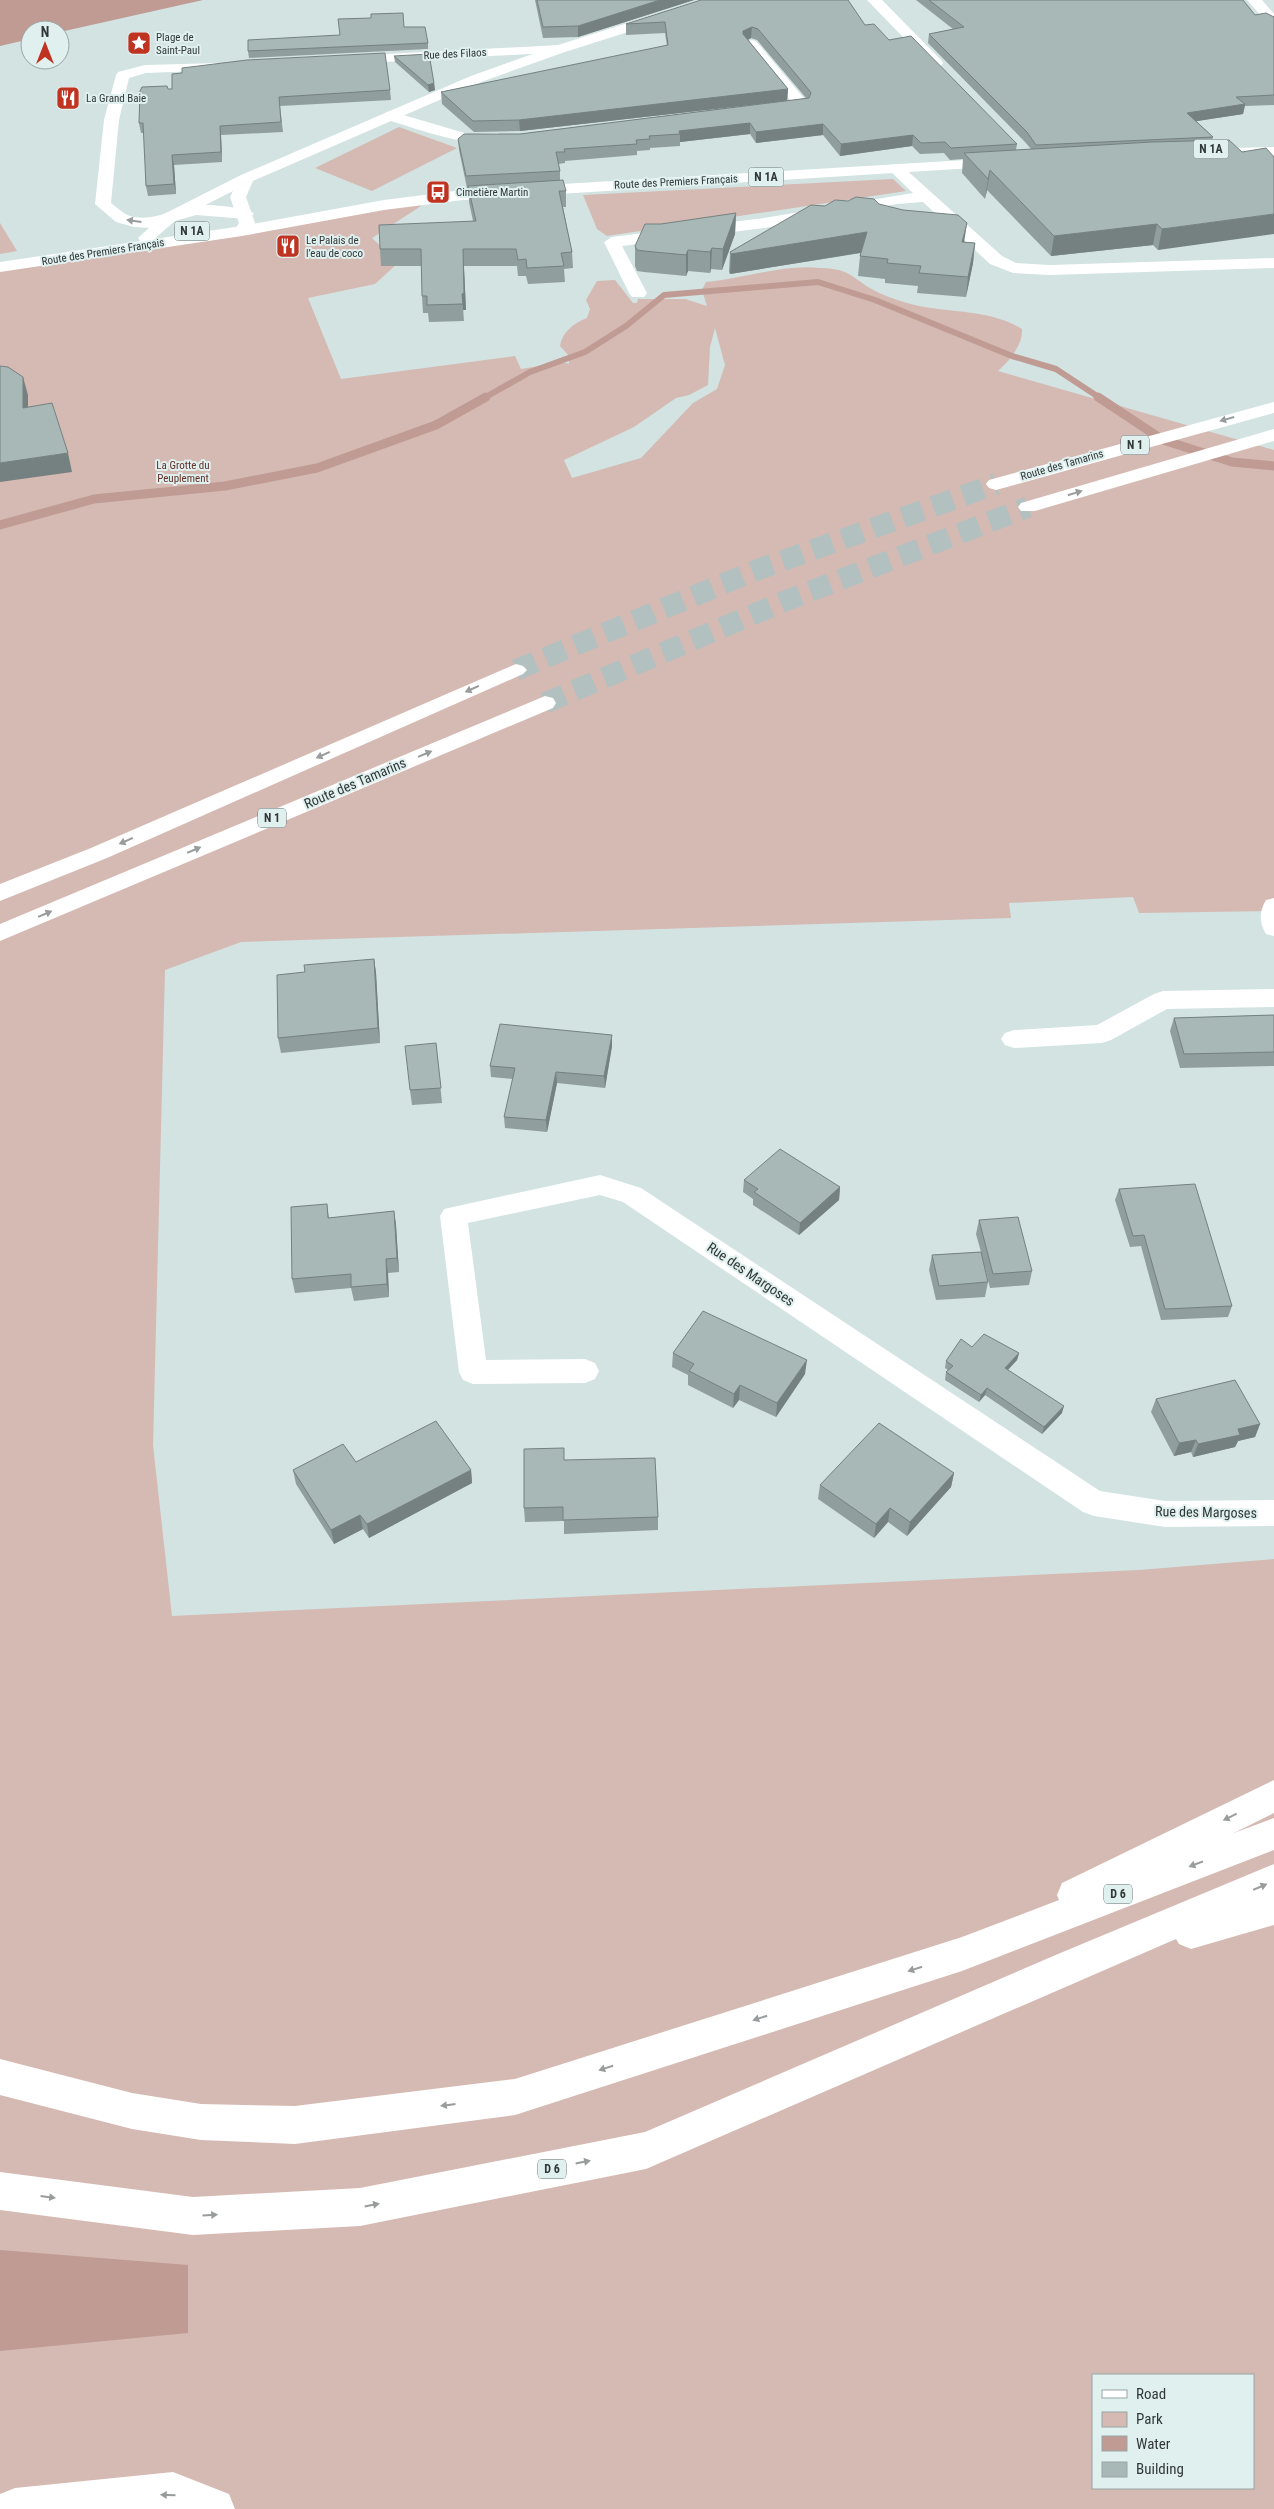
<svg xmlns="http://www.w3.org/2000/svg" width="1274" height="2509" viewBox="0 0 1274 2509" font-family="'Roboto Condensed',sans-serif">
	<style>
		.green { fill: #d5b9b3; fill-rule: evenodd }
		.water { fill: #bf9b94 }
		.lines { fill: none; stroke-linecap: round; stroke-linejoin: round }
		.stream-far1 { stroke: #bf9b94; stroke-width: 6 }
		.stream { stroke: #bf9b94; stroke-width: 9 }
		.trunk-tunnel { stroke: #b2c1c0; stroke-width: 21; stroke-dasharray: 21 11; stroke-linecap: butt }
		.minor { fill: #fff; fill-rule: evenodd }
		.secondary { fill: #fff; fill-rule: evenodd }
		.primary { fill: #fff; fill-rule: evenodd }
		.trunk { fill: #fff; fill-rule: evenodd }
		.wall { fill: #909e9d; fill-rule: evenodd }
		.shaded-wall { fill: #758180 }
		.building { fill: #a7b8b7; stroke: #758180 }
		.oneway { fill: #989c9c }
		.labels { text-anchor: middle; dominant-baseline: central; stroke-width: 4; stroke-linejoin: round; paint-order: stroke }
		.far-poi-label { font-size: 11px; fill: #323838; stroke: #dff0ef; text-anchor: start }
		.far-street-label { font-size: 11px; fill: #323838; stroke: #dff0ef }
		.far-park-label { font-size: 11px; fill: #633028; stroke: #dff0ef }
		.shield { fill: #dff0ef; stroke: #666f6f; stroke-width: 1 }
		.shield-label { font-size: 12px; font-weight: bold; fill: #323838 }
		.street-label { font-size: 14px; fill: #323838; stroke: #dff0ef }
	</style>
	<rect width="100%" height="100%" fill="#d2e3e2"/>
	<!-- green -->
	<path class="green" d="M399,127L457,148L372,191L315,168Z
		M893,179L906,191L607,236L597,229L583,195Z
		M415,201L421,206L372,238L398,263L375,284L308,298L341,379L515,356L521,369L563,362L569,364V356L560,346C562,332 574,323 587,318L590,309L586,300L597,281L615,280L633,303H637L638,299H685L707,306L702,290L706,282C743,279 782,264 820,268C827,268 836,269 842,271C851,274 860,282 868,287C881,295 896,300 911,304C948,314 988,308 1022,329C1023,345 1009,361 998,371L1274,450V911L1139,913L1133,897L1009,903L1011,918L241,942L165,970L153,1445L172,1616L1139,1570L1274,1559V2509H0V267ZM715,328L725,365L717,389L693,403L641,458L572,478L564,460L634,427L676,398L689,395L708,385L710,347ZM1093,2375H1253V2488H1093Z
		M0,223L17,251L0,254Z"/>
	<!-- water -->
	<path class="water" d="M0,0H203L60,32V30H30V39L0,46Z
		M0,2250L188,2265V2333L0,2351Z"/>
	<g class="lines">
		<!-- stream-far1 -->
		<path class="stream-far1" d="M484,398L530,372L585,352L626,326L664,295L818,282L875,300L1012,356L1056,369L1100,398"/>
		<!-- stream -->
		<path class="stream" d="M1098,397L1163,440L1232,462L1274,466
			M0,525L94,499L225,486L317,468L436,425L486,397"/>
		<!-- trunk-tunnel -->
		<path class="trunk-tunnel" d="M516,670L754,571L996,484
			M545,703L785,601L1028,507"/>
		<!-- minor -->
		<path class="minor" d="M867,0H882L941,60L943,63L941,66H931Z
			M1247,0H1262L1274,14V26L1269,25Z
			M751,40L756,41L807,102L809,105L807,108L772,113L767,112L765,109L767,106L792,102L744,44Z
			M560,45L567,49L565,52L349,64L342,60L349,56Z
			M219,63L224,64L226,67L224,70L146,73L129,78L119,120L111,203C118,208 125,216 134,217C156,221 173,208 194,205C204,204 249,207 254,214L246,219L196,215L151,228L134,227L116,222L95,204L104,120L116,75L118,72L145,65Z
			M390,111L468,134L498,133L506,138C492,157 405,125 385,119L382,116L385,113Z
			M896,164L902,166L1002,256L1016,263L1050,265L1274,258V268L1050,275L1013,273L990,264L923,202L897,204L764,228L622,246L647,293L644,297H632L629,293L604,242L612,237L764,218L913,193L888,169Z
			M1274,898V936L1266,934C1259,923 1259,911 1266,900Z
			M1274,989V1007L1167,1009L1111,1040L1102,1043L1014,1048L1005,1045L1001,1039L1005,1033L1014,1030L1097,1025L1154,994L1163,991Z
			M600,1175L641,1188L1100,1491L1165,1501L1274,1500V1526L1165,1527L1094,1516L1083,1512L623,1202L600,1195L468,1223L486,1360L585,1359L595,1363L599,1371L595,1379L585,1383L473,1384L463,1380L459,1372L440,1216L444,1209Z
			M173,2472L229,2494L235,2509H0V2494L15,2488Z"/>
		<!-- secondary -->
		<path class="secondary" d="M700,0H721L719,3L565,52L481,82L253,181L246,197L255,223L248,234H236L234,231L239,223L230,197L233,191L176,220L152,241H140L138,238L164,214L241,175L471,76L555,46Z"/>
		<!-- primary -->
		<path class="primary" d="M1274,147V157L1232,158L1224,153L1232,148Z
			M999,158L1007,163L1005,166L463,200L384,210L242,236L0,272V262L242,226L384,200L463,190Z
			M1274,1780V1813L1234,1833L1274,1818V1850L962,1971L515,2115L295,2144L201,2140L132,2129L0,2095V2059L132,2093L201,2104L295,2106L515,2079L962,1937L1059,1900L1057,1895L1062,1883Z
			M1274,1864V1925L1191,1949L1179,1944L1176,1939L646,2169L360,2226L193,2235L0,2210V2172L193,2197L360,2188L645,2132L1058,1954Z"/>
		<!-- trunk -->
		<path class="trunk" d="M1274,402V413L996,490L989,488L986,484L989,480Z
			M1274,429V441L1035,511H1021L1018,507L1021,503Z
			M516,664L523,666L527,670L523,674L107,858L0,901V884L91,848Z
			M545,696L553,698L556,703L553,708L0,941V924Z"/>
	</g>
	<!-- wall -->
	<path class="wall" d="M535,0H694L578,37L543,38Z
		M701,0L865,25L889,40L1017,144L1016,150L1031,149L1025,142L928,43L929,34L953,29L916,0H1243L1255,15L1274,17V105L1245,106L1243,114L1196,121L1213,137L1212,140L1158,250L1153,245L1051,256L987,190L985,199L962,173L963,159L950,160L944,153L920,154L912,146L840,156L823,135L756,143L750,134L680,142V146L650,148V150L637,151V155L565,161V163L558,164L560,171V180L566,191V207H563L572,252L573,268L564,269L565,282L528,284L526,276H518L517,266H464L466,310H463L464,321L429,322L428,313H423L422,296V266H381L380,249L473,221L469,202V188H467L459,150L458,139L520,134L787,101L520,131L474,132L442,104L441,92L667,46L665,33L626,35V24ZM751,38L757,40L806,98L787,101L788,89L748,40Z
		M404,27L428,43V49L249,58L248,51Z
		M394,56L434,83L435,90L429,92L395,62Z
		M168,89L390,90L391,100L280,106L283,132L221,135L222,162L174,165L176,194L148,196L146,186L144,133H141L139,123Z
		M879,204L964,242L975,243L973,263L966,297L917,293L918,286L885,283V279L858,276L860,256L861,253L730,274L729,272L730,252L825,206Z
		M736,213L735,234L722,270L711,269L710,273L688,271L686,276L644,272L637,271L635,266V246Z
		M374,959L376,973L380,1043L281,1053L278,1038L305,972Z
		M1274,1015V1066L1180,1068L1170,1031L1174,1018Z
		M436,1043L442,1103L412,1105L410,1090Z
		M612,1046L605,1088L557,1083L547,1132L505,1128L504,1117L513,1079L491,1077L490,1066Z
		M744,1180L840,1187L839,1200L799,1235L753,1205V1199L743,1192Z
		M1119,1189L1232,1306L1228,1317L1161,1320L1141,1246L1130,1247L1115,1200Z
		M327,1204L329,1218L394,1211L396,1225L399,1272L388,1273L389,1297L354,1301L351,1288L295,1293L292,1279Z
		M979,1220L1032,1271L1029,1285L990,1288L984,1263L988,1282L985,1297L936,1300L929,1270L932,1255L981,1252L976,1234Z
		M972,1347L1019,1353L1017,1360L1008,1370L1062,1413L1042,1434L985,1395L979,1402L945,1380L946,1372L948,1370L945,1368L946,1361Z
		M673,1353L805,1374L776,1417L739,1400L733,1408L688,1385V1375L672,1367Z
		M1156,1399L1260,1424L1255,1437L1238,1441L1235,1447L1193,1457L1191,1452L1174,1456L1151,1412Z
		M564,1460L658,1517V1530L564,1534V1521L525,1522L524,1508Z
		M356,1462L471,1470L472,1483L369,1538L363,1529L334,1544L296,1484L293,1470Z
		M954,1473L951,1487L907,1536L888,1522L874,1538L818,1499L820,1485Z"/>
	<!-- shaded-wall -->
	<path class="shaded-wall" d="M660,0H694L578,37V26Z
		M752,27L751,38L743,42V45V31Z
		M434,83L435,90L429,92L428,85Z
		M788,89L787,101L520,131L519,120Z
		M1245,104L1243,114L1185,123L1187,113Z
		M750,123V134L680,142V134L679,131Z
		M823,124V135L756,143V132Z
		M220,126L221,135L222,162L221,152Z
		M913,135L912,146L840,156L841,144Z
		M172,155L174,165L176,194L174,184Z
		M990,170L987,190L985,199L988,179Z
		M736,213L735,234L722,270L723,249Z
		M1274,214V234L1158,250L1162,229Z
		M967,223L964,243L962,242Z
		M1157,224L1153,245L1051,256L1054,236Z
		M867,232L865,252L730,274L731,254Z
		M975,243L973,263L966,297L968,277Z
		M712,248L711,269L710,273V252Z
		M463,249L466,310H463L464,321L462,294Z
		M688,250V271L686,276V255Z
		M23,377L28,395V426L23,408Z
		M68,453L72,472L0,482V463Z
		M374,959L376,973L380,1043L378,1028Z
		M612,1035V1046L605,1088L604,1076Z
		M556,1072L557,1083L547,1132L546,1120Z
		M840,1187L839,1200L799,1235L800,1223Z
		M394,1211L396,1225L399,1272L397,1258Z
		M386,1259L388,1273L389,1297L387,1284Z
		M1019,1353L1017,1360L1003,1375L1005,1368Z
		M807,1360L805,1374L776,1417L777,1403Z
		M740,1385L739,1400L733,1408L734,1394Z
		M987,1388L985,1395L979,1402L981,1395Z
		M1064,1406L1062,1413L1042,1434L1044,1427Z
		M1260,1424L1255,1437L1238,1441L1235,1447L1193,1457L1198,1444L1238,1429Z
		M1196,1440L1191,1452L1174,1456L1179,1443Z
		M471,1470L472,1483L369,1538L367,1524Z
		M954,1473L951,1487L907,1536L910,1522Z
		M890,1508L888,1522L874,1538L876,1524Z
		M360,1515L363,1529L334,1544L331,1530Z"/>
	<!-- building -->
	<path class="building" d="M537,0H660L578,26L543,27Z
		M701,0H848L865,25L874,24L889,40L911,36L1017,144L951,148L945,142L921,143L913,135L841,144L823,124L756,132L750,123L679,131L680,134L649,136L650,139L636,140L637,144L564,149L565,152H556L560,171L466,176L458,139L464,134H520L809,98L811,93L809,90L758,29L752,27L743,31V34L788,89L519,120L473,121L441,92L668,45L665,22L626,24Z
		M929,0H1243L1255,15L1266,13L1274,17V95L1236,97L1245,104L1187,113L1213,137L1036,145L1027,132L929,34L964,27Z
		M403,13L404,27H425L428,43L248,51V40L340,35L338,19L371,18V14Z
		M385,53L390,90L279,97L281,122L220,126L221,152L172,155L174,184L146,186L143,123H139L140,91L142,87L167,86L168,89H172V74L182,73V68L247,60Z
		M429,54L434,83L428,85L394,56Z
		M1229,140L1242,152L1266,148L1274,157V214L1162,229L1157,224L1054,236L990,170L988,179L964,153L1152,142Z
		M563,180L566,191H559L572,252L561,253L564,266L527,268L526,259L518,260L516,249H463L464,293L462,294L463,304L427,305V296H422L421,249H380L379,225L476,221L468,186Z
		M856,197L874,199L879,204L903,210L958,215L967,223L962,242L975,243L968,277L919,273L921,266L887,263L888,259L860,256L867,232L731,254L730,252L811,205L825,206L835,200L848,201Z
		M736,213L723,249L712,248L710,252L688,250L686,255L644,251L637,250L635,246L645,224H661Z
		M0,366L8,367L23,377V408L52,403L68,453L0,463Z
		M374,959L378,1028L278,1038L277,975L305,972L304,965Z
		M1274,1015V1052L1184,1054L1174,1018Z
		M500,1024L612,1035L604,1076L556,1072L546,1120L504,1117L515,1068L490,1066Z
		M436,1043L441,1088L410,1090L405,1046Z
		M780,1149L840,1187L800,1223L754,1192L758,1189L744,1180Z
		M1195,1184L1232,1306L1165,1309L1144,1235L1133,1236L1119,1189Z
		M327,1204L328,1218L394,1211L397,1258L386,1259L387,1284L351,1287V1274L292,1279L291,1207Z
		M1018,1217L1032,1271L993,1274L979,1220Z
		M981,1252L988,1282L939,1286L932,1255Z
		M703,1311L807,1360L777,1403L740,1385L734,1394L689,1371L694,1364L673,1353Z
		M984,1334L1019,1353L1005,1368L1064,1406L1044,1427L987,1388L981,1395L946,1372L953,1366L946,1361L961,1339L972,1347Z
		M1235,1380L1260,1424L1238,1429L1240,1435L1198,1444L1196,1440L1179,1443L1156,1399Z
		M436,1421L471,1470L367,1524L360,1515L331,1530L293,1470L343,1444L356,1462Z
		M879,1423L954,1473L910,1522L890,1508L876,1524L820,1485Z
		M564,1448V1460L655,1458L658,1517L563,1520V1507L524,1508V1449Z"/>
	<!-- one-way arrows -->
	<defs><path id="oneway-solid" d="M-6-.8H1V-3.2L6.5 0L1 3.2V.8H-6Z" transform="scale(1.25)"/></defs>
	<g class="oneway">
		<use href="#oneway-solid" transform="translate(134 221) rotate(-172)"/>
		<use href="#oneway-solid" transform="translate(1227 419) rotate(164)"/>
		<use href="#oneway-solid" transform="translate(1075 493) rotate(-17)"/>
		<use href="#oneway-solid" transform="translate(472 689) rotate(156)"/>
		<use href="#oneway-solid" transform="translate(425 754) rotate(-23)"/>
		<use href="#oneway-solid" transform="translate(323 755) rotate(156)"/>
		<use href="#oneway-solid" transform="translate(126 841) rotate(156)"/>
		<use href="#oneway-solid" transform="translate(194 850) rotate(-23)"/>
		<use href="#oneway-solid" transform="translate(45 914) rotate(-23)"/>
		<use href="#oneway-solid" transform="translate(1230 1817) rotate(154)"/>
		<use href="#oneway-solid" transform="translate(1196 1864) rotate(159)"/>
		<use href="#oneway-solid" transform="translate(1260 1887) rotate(-23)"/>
		<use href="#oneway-solid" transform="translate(915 1969) rotate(162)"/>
		<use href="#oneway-solid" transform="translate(760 2018) rotate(162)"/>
		<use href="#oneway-solid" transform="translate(606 2068) rotate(162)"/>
		<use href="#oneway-solid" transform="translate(448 2105) rotate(173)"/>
		<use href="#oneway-solid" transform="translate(583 2162) rotate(-11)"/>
		<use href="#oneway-solid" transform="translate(48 2197) rotate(7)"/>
		<use href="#oneway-solid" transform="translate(372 2205) rotate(-11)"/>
		<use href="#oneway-solid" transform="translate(210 2215) rotate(-3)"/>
		<use href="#oneway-solid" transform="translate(168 2495) rotate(-179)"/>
	</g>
	<!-- icons -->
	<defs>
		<g id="sight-square" transform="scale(1.25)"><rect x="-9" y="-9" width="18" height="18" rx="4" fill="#bf3320" stroke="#dff0ef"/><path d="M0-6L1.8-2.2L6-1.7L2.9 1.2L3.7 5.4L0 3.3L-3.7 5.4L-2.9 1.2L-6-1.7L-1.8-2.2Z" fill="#fff"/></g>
		<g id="restaurant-square" transform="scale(1.25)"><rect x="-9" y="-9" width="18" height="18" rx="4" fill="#bf3320" stroke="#dff0ef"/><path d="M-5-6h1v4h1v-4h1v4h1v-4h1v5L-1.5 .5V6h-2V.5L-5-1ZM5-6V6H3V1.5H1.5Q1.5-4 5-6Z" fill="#fff"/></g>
		<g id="bus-square" transform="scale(1.25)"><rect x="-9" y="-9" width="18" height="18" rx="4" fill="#bf3320" stroke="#dff0ef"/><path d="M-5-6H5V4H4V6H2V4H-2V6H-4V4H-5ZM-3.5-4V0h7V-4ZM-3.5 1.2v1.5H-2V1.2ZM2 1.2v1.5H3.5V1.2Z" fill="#fff"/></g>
	</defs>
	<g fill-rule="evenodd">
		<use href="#sight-square" x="139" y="43"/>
		<use href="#restaurant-square" x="68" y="98"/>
		<use href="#bus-square" x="438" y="192"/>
		<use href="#restaurant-square" x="288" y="246"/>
	</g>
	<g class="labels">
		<!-- far-poi labels -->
		<g class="far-poi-label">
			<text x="156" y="37">Plage de<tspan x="156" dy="13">Saint-Paul</tspan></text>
			<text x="86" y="98">La Grand Baie</text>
			<text x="456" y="192">Cimetière Martin</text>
			<text x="306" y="240">Le Palais de<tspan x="306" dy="13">l’eau de coco</tspan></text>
		</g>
		<!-- far-street labels -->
		<g class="far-street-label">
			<text transform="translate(455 54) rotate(-3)">Rue des Filaos</text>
			<text transform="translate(676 182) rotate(-3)">Route des Premiers Français</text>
			<text transform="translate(103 252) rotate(-9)">Route des Premiers Français</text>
			<text transform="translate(1062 465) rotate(-16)">Route des Tamarins</text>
		</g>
		<!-- far-park labels -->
		<g class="far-park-label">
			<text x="183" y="465">La Grotte du<tspan x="183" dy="13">Peuplement</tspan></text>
		</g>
		<!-- shield labels -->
		<g class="shield">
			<rect x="1193.5" y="139.5" width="35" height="19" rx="4"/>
			<rect x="748.5" y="167.5" width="35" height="19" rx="4"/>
			<rect x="174.5" y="221.5" width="35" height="19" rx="4"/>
			<rect x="1121" y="435.5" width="28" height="19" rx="4"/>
			<rect x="258" y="808.5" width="28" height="19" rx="4"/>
			<rect x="1104" y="1884.5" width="28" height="19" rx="4"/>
			<rect x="538" y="2159.5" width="28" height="19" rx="4"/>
		</g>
		<g class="shield-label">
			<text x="1211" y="149">N 1A</text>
			<text x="766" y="177">N 1A</text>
			<text x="192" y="231">N 1A</text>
			<text x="1135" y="445">N 1</text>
			<text x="272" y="818">N 1</text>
			<text x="1118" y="1894">D 6</text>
			<text x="552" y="2169">D 6</text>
		</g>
		<!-- street labels -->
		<g class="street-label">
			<text transform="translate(355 783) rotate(-23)">Route des Tamarins</text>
			<text transform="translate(751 1274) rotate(34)">Rue des Margoses</text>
			<text transform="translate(1206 1512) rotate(1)">Rue des Margoses</text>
		</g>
	</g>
	<!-- legend -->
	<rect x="1092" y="2374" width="162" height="115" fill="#dff0ef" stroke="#9aa6a6"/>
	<rect x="1102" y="2390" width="25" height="8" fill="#ffffff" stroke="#9aa6a6"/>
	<text x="1136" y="2399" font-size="15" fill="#323838">Road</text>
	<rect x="1102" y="2412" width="25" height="15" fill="#d5b9b3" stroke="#9aa6a6"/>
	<text x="1136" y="2424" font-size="15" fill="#323838">Park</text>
	<rect x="1102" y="2436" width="25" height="15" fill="#bf9b94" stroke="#9aa6a6"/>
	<text x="1136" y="2449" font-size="15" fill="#323838">Water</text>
	<rect x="1102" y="2462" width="25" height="15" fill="#a7b8b7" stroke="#9aa6a6"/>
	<text x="1136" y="2474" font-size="15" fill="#323838">Building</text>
	<!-- north arrow -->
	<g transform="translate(45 45)"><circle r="24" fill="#dff0ef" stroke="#9aa6a6"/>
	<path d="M0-4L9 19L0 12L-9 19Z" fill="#bf3320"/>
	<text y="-8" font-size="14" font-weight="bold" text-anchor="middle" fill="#323838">N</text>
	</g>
</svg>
